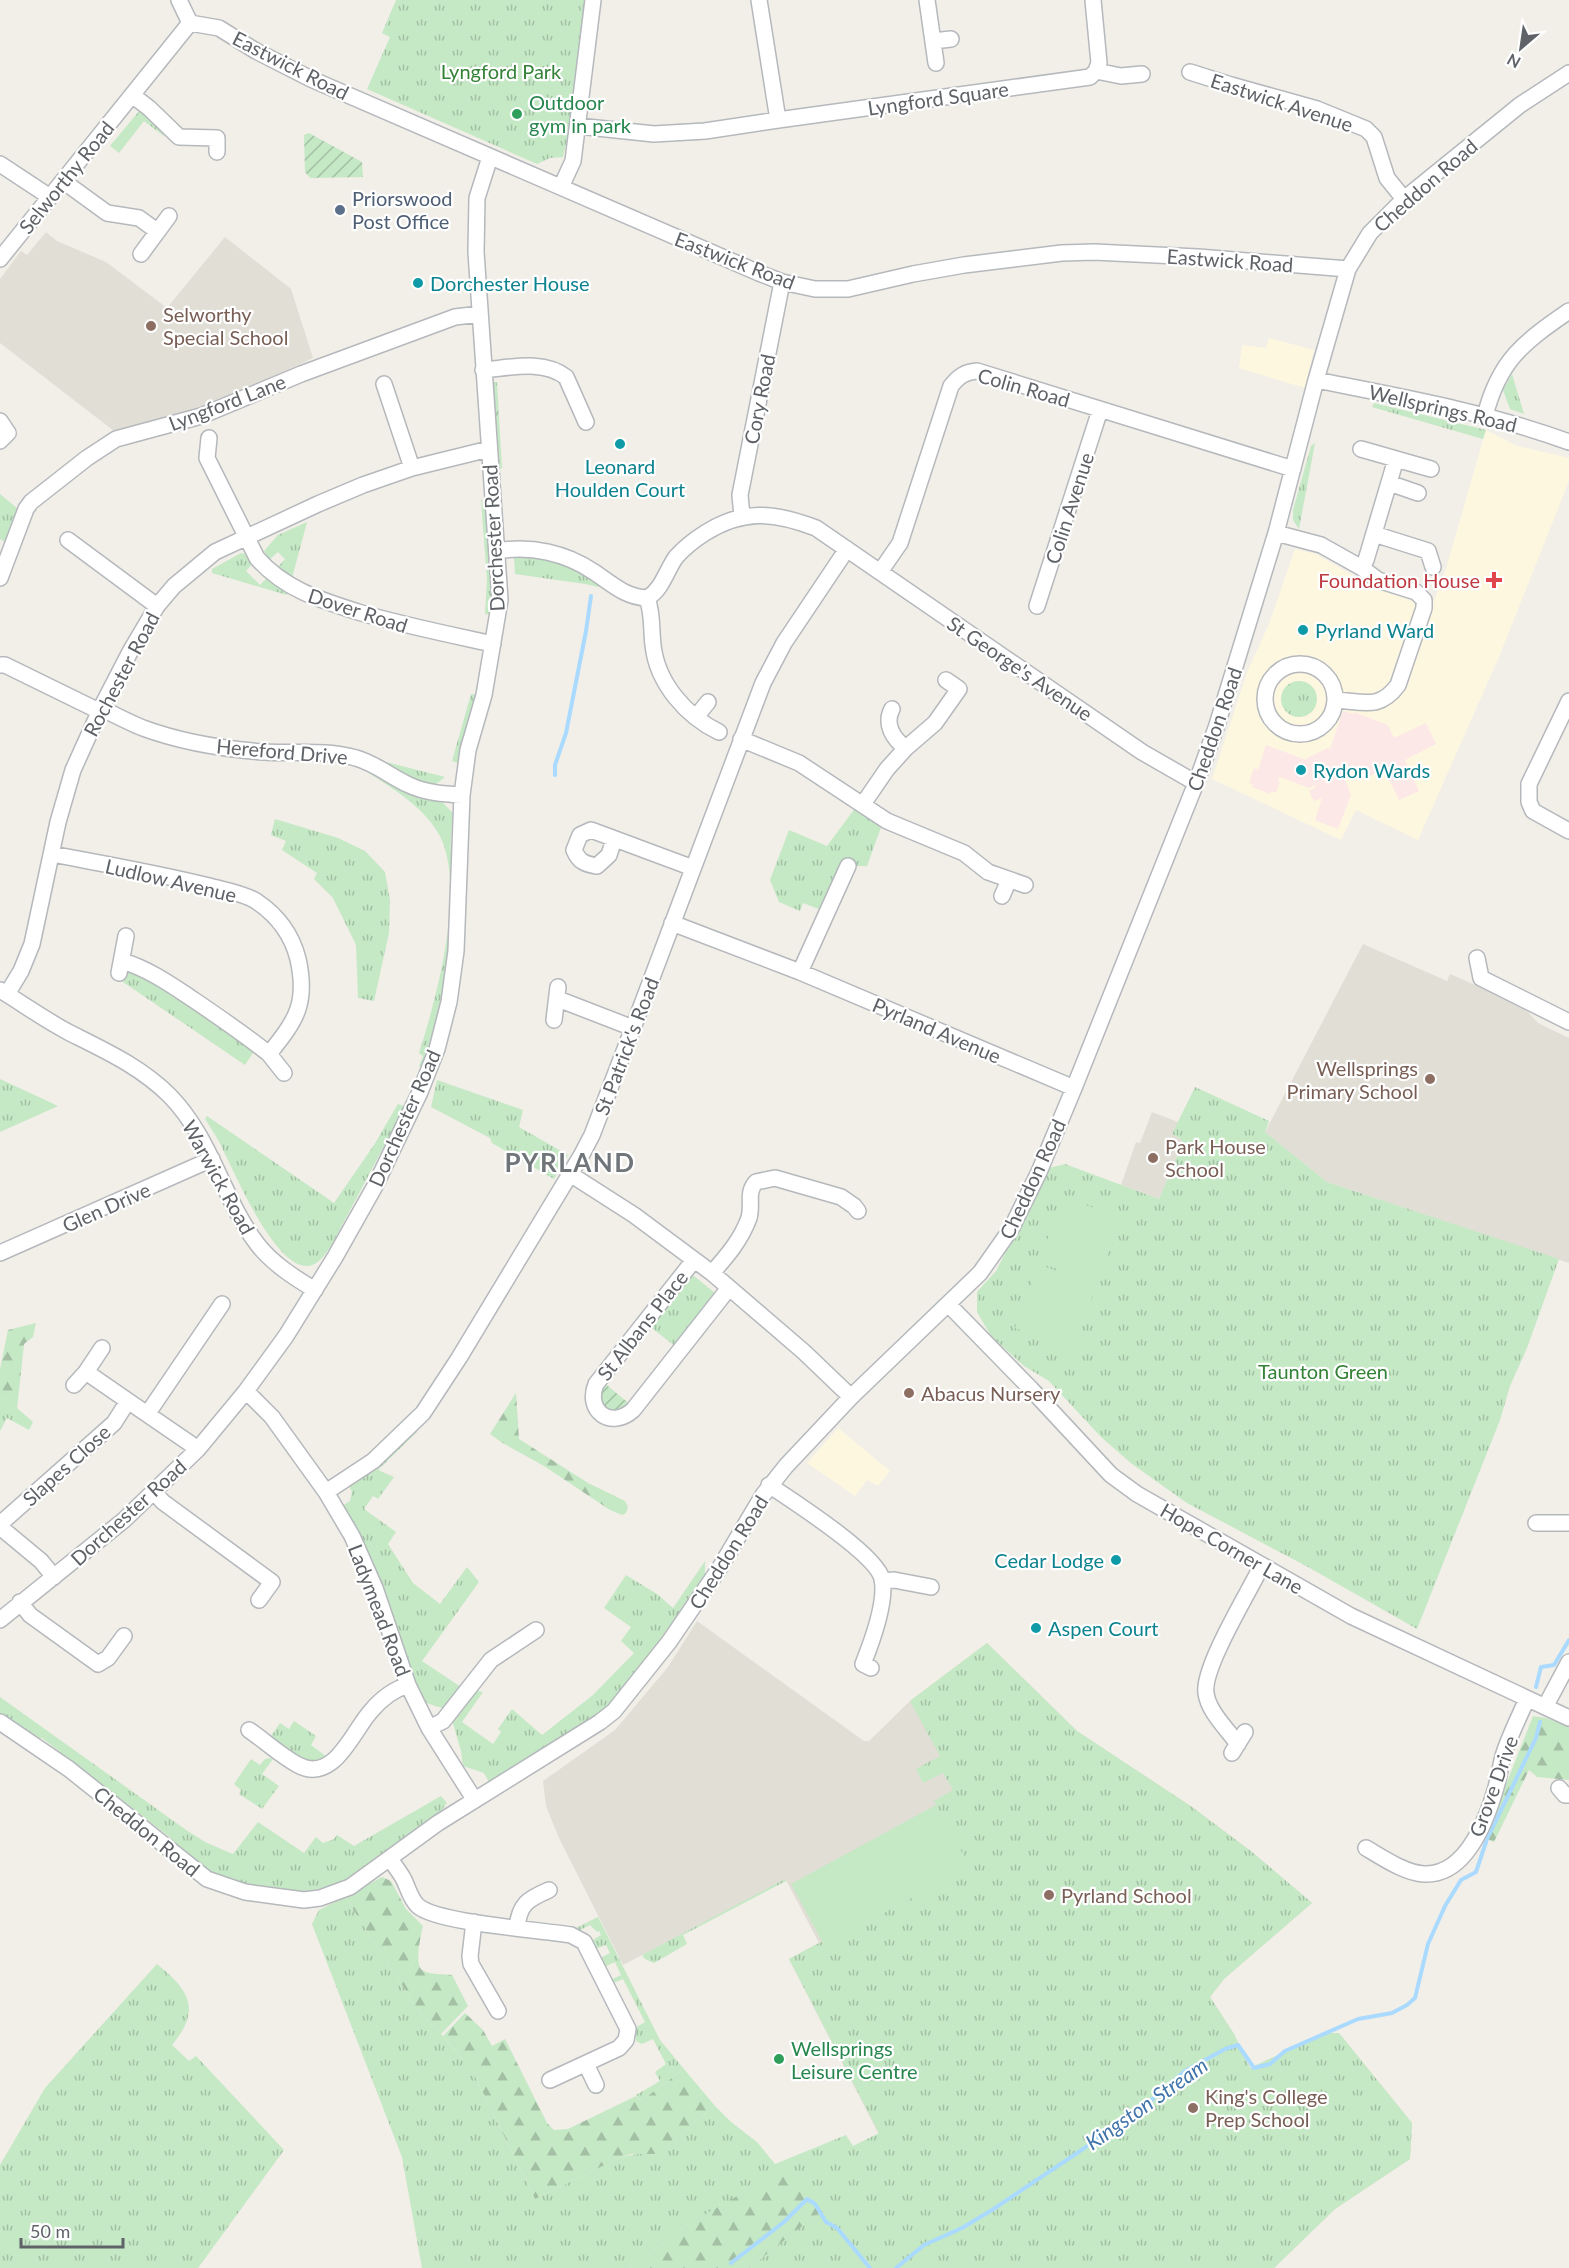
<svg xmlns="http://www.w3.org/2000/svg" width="1569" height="2268" viewBox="0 0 1569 2268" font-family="Lato,sans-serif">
	<defs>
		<pattern id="grass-tufts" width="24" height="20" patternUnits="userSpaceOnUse" patternTransform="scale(1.5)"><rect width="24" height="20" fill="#c5e8c5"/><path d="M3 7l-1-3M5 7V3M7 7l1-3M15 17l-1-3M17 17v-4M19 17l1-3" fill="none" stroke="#a3c0a4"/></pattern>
		<pattern id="forest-firs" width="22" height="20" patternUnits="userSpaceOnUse" patternTransform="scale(1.5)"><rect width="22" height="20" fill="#c5e8c5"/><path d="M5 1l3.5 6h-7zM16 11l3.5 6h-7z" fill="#a3c0a4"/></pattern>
		<pattern id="garden-furrows" width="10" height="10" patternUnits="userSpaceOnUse" patternTransform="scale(1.5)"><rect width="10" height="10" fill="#c5e8c5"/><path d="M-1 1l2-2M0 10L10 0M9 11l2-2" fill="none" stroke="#a3c0a4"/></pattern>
	</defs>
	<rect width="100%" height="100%" fill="#f1efe8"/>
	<path fill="#fef7e0" d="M1269,338l45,12 -9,38 -66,-20 3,-23 24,3z
		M1486,430l31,16 52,12v23l-70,176 -81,183 -62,-30 -15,30 -129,-61 36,-109 21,-46 26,-75 21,5 60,35 39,13 14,10 14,-33z
		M838,1428l52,43 -12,15 -11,-6 -12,16 -48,-33z"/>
	<path fill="#e1ded6" d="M46,232l11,9 49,21 61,46 58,-71 66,52 22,69 -85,39 -43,15 -71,19 -114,-88v-64l21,-28 6,4z
		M1363,944l84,37 3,-7 30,13 45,22 13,14 31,15v225l-242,-81 -62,-50z
		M1152,1112l26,10 -6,12 9,5 1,6 -23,54 -38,-14 15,-43 4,1z
		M697,1621l167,120h5l41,-40 77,-58 90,88 115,76 60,45 60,51 -88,76 -14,18 24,37 16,34 76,-35h13l73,90 -2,36 -75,50 -61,59h-644l269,-94 -110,-215 30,-16 -33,-63 -163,85 -64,-127 -13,-32 -3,-25 72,-51 53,-63z"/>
	<path fill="#fce8e6" d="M1343,711l10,3 1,-2 34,13 6,13 32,-15 10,21 -31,16 14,31 -20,9 -15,-31 -14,7 -22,-9 -6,4 9,24 -13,34 -23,-9 7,-22 -8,3 -5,-10 7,-4 -1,-2 -6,3 -29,-11 -2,4 2,1 -4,10h-5l-1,2 -18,-7 1,-3 -4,-1 5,-15 4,2 8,-25 40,15 1,-2 21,-10 2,1z"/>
	<path fill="url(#grass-tufts)" d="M396,0h189l-16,129 -6,28 -13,1 -13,6 -170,-75 23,-52 -8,-4z
		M140,110l16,13 9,14 -21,-16 -25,32 -9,-7z
		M1512,374l12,40 -14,-5 -7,-19z
		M492,382h5l5,86 -3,1z
		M1374,403l112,27 -3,9 -111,-32z
		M1315,443l-16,86 -6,-9v-10l18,-64z
		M0,494l18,15 -11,34 -7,-4z
		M481,500h5l7,92 -2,23 -6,-1 2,-34z
		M307,522l-15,56 -14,-11 7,-8 -7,-7 -9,8 -5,-9 14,-16z
		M241,553l4,1 8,9 -7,8 14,14 7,-7 21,13 -1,4 -75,-22v-4z
		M522,554l50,12 28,18 -1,3 -14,-3 -70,-10 -1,-16z
		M1281 699a18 18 0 1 1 36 0a18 18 0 1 1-36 0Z
		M471,694l6,1 -19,68 -6,-2z
		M374,759l71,18 -10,8 -22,-4z
		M365,767l76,34 12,12c-1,13 -3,28 -2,41 1,17 3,34 3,51 -3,55 -13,111 -32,163l-3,-2 4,-10 -4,-3c17,-53 50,-171 18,-222 -16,-26 -48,-45 -73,-61z
		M856,807l27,15 -16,44h-20l-23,45 -21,-8 -3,8 -21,-9 -9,-22 19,-50 38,16z
		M275,819l63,19 27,13 20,21 5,28 -1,33 -15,68 -16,-3 -2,-53 -23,-47 -19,-19 3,-6 -35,-23 4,-9 -15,-6z
		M128,968h6l121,82 -10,15 -122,-83 -2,-3z
		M0,1079l58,27 -58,26z
		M437,1080l86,30 -4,17 49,28 -14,24 -62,-36 -2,-5 -59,-31z
		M1195,1087l74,34 -4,11 62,50 232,77 -32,89 -17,38 -10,34 -83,209 -109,-62 -121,-64 -55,-39 -31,-27 -52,-56 -25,-15 -33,-30 -14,-24v-20l19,-21 53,-103 16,-4 94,35 23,-54 -1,-6 -9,-5z
		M398,1104l6,2 -6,14 -67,126c-6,8 -13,20 -24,20 -33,0 -70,-89 -83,-114 -5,-12 -12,-22 -19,-33l2,-3 127,87 40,-58z
		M694,1276l21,17 -2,6 -37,48 -28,-22 38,-47z
		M0,1398l10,4 23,20 -4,8 -22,-12 -7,13z
		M413,1429l4,3 -39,38 16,7 -16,22 -5,-3 -9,13 32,23 -8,12 25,39 27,21 27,-37 12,15 -57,79 39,26 -16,22 -22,-7 -46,-125 -35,-71 8,-5 2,-9 -4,-8z
		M705,1561v15l-5,8 -80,111c-39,34 -83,59 -127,86l-4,1 -5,-9 -21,-7 -2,-15 -9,-31 25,-29 6,1 -21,30 31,22 8,-12 -3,-3 14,-20 30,26 51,-40 41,-42 -13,-12 10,-14 -27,-19 22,-33 31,19 16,14z
		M987,1643l90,88 115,76 60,45 60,51 -88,76 -14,18 24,37 16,34 76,-35h13l73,90 -2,36 -75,50 -61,59h-525l71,-56 -132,12 -58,44h-208l-20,-111 -90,-233 7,-14 26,-13 78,120 18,17 31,36 63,129 86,-42 44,-8 13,-14 37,-29 16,16 26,20 18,22 71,-29 7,11 26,-13 -90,-174 30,-16 3,-1 2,3 145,-78 -35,-66 19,-11 -10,-17 -20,10 -7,-14 24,-13 -30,-55z
		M0,1697l189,135 18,11 26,11 25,-32 46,31 12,-16 7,6 11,-4 3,-4 17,11 87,-50 6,7 -10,13c-27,20 -54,42 -82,60 -38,24 -109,18 -146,-5 -14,-7 -25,-18 -38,-27v-6l-129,-100 -6,1 -36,-22z
		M294,1721l22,15 -5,9 16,12c-22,12 -39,-8 -56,-21l9,-13 9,6z
		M270,1758l3,1 -11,15 17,12 -17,23 -23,-15 2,-4 -7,-6 17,-25 9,6 5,-6z
		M785,1879l1,2 -103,54 4,9 -33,19 -9,-4 -3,-4z
		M598,1917l62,123 24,29 -43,32 -5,-6 24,-14 -5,-9 11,-8 -13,-25 -11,5 -6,-3 -1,-13 10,-6 -22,-43 -10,4 -2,-3 10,-5 -6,-13 -11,5 -4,-9 10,-5 -4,-8 -11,4 -4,-8 10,-6 -2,-4 -2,1 -7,-7 -12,6 -4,-2z
		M157,1964c32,26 45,45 15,81l17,16 7,-5 88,94 -86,118h-198v-103l45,-77z"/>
	<path fill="url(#forest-firs)" d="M36,1323l-3,14 -9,7 -7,65 -7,-7 -10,-4v-29l8,-39z
		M516,1393l3,46 69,44 37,18 3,6 -2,6 -4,2 -12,-5 -66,-44 -43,-24 -11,-8z
		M1533,1716l13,2 23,9v53l-32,-3 -8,-7 -35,72 -9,-4z
		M382,1877l9,4 15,28 17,17c-2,9 -9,38 -1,44 7,5 22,4 30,5l16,31 -27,28 -18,-17 -78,-120z
		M465,2013l18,17 9,16 13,-7 42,84 7,7 14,-1 68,-33 5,5 43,-32 31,37 -37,29 -13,14 -7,5h-27l-10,3 -86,42 -63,-129 -29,-34z
		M781,2171l39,41 -71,56h-119l58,-44z"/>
	<path fill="url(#garden-furrows)" d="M309,133l53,29 1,15 -53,1 -5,-6 -1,-37z
		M603,1382l28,23 -10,8 -15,-3 -9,-17z"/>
	<path fill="#c5e8c5" d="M1063,1197l59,21 -25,66 -58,-22z
		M1038,1264l58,22 -22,64 -59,-22z
		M936,1805l34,62 -146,78 -33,-61z"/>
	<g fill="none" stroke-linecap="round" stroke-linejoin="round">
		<path stroke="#aadaff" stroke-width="4" d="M555,775v-10l11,-32 20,-102 5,-35
			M1536,1687l5,-20 13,-2 15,-25
			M731,2263l53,-41 23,-23 8,5 11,18 11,6 33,40
			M896,2268l28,-23 38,-17 30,-18 91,-61 43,-32 16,-9 43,-37 40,-22 13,-4 16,23 16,-4 15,-13 73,-32 34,-6 15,-8 8,-7 13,-54 17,-38 16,-26 15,-8 11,-33 49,-101 4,-16"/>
		<g stroke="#b5b8bc" stroke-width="18">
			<path id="minor" d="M179,0l11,23
				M927,0l9,63
				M190,23l29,5 37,23 55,28 448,194 23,9 33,7h33l65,-15 51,-9 98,-12 32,-1 104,5 150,12
				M933,41l18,-2
				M1096,71l25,5 21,-2
				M1190,72l41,13 86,24 49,20 8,8 13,41 17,21
				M132,95l17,13 30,29 38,1v14
				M778,120l312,-43 6,-6 3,-8 -6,-63
				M578,126l76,8 51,-3 73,-11 -19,-120
				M0,164l50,33
				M63,181l44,32 32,5 18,13
				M561,187l12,-26 20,-161
				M141,254l28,-38
				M0,259l190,-236
				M483,370c26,-2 60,-11 83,7l20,45
				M1316,380c85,17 171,32 253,62
				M384,384l28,84
				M1485,416c14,-56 39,-74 84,-105
				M0,421l8,12 -8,8
				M209,438l-2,20 50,100c27,31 63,42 101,54 44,13 89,22 135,32
				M1361,449l70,20
				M1389,483l29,10
				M742,516l-2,-21 42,-213
				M1276,533l45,12 41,23 16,12 38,12 8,8v8l-26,77c-19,26 -36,16 -63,15
				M1374,534l54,17 5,16
				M68,540l89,66
				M497,551c34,-6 69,2 97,21 18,12 31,25 53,26
				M1362,568l4,-8 30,-101
				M880,572l20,-29 51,-157c8,-10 14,-14 26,-15l316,98
				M0,578l26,-69 5,-7 56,-44 29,-19 85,-23 100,-42 154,-57 25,-3
				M647,598c15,-8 19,-27 29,-41 8,-9 18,-17 29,-24 38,-24 69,-21 111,-5l326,224 54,31
				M647,598c6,16 4,31 6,47 4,38 33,71 66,87
				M1037,606l63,-196
				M1265 699a35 35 0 1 1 70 0a35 35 0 1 1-70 0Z
				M0,665h5l94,46
				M1569,701l-40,83v18l4,9 36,20
				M101,708c14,7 27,14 42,20 38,14 80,21 121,24 31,2 62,-3 92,6 19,5 35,19 53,27 17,8 35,9 53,10
				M892,709c-8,15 1,30 14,39
				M696,717l12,-15
				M741,739l58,24 88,58 77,32 24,19 37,13
				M863,804l24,-35 19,-21 29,-25 24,-34 -13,-9
				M614,839l-5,16 -12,11c-12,-2 -18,-4 -23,-16l6,-15 11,-5 102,38
				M52,854c52,10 105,19 157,32 15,4 34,7 47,15 21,14 36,34 42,58 10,45 -2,61 -29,95 -26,-21 -53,-39 -81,-58 -21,-14 -42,-28 -66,-35
				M1002,896l7,-16
				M672,923l128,49 274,116
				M1477,958l4,20 88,44
				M800,972l48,-106
				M119,973l7,-37
				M0,990c23,14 45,30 70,43 36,18 71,34 100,63 42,43 53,104 88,149 15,19 37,33 57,45
				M7,994l14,-23 11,-27 26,-122 15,-52 28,-62 30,-58 26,-44 17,-20 41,-34 103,-48 45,-19 49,-17 77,-19
				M558,999l75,29
				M554,1020l4,-33
				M269,1054l15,19
				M570,1174l64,41 78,58 92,79 47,45
				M0,1253l212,-94
				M694,1260l-98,124c-11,27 15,46 37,26l96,-122
				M712,1273c15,-17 29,-33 37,-55 4,-14 -3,-25 7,-36l19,-4 66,19 13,9 4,5
				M948,1304l83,85 80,86 26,19 214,122 218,102
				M86,1372l42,29
				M74,1385l12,-13 16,-24
				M246,1391l26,26 54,75 26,44 23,52 33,97 21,43 45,71
				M148,1413l74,-109
				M769,1485c24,16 108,70 113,94 5,23 -11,65 -19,85l8,4
				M154,1492l9,10 109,80 -13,18
				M326,1492l47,-31 50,-48 36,-55 122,-202 11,-21 41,-107 130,-345 21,-40 63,-94
				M1536,1523h33
				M0,1524l114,-101 14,-22 70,48
				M0,1527l41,34 13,16
				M883,1581l11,-1 37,7
				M20,1602l10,13 68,49 10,-6 16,-22
				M0,1620l124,-100 74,-71 48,-58 40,-55 49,-79 40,-71 45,-94 17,-43 12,-47 7,-51 6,-156 6,-45 16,-55 16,-95 -24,-348 1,-54 13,-41
				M1545,1707l24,-45
				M0,1722l69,47 138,110 38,13 59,8 16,-2 30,-11 88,-64 162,-101 14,-11 55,-69 50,-73 44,-74 23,-29 65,-69 129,-124 31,-44 28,-57 35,-84 124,-310 19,-53 59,-192 40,-153 32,-111 22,-36 34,-34 116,-94 49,-32
				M429,1728l14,-7 48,-61 45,-30
				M249,1730c16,11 32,26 49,35 36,19 54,-33 73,-54 10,-12 21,-21 37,-26
				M1238,1744c-11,-15 -30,-33 -32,-51 -4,-25 43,-101 56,-128
				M1232,1753l13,-21
				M1559,1788l6,7h4
				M1366,1848c17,10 39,25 58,26 44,2 65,-60 74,-94 2,-9 3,-18 6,-27 6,-18 15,-36 23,-54
				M390,1859c4,6 9,12 13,19 5,9 7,21 15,28 19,17 123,24 153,29l13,7 44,87 -2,11 -7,8 -69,32
				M474,1922l-4,34 1,8 27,47
				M517,1928c2,-24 11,-29 32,-38
				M586,2064l10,21"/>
		</g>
		<use href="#minor" stroke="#fff" stroke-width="15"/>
	</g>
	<g fill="#2e9e5b" stroke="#fff" stroke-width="2">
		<circle cx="517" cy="114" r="6"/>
		<circle cx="779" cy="2059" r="6"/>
	</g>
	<circle fill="#5c6f8a" stroke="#fff" stroke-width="2" cx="340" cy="210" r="6"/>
	<g fill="#0f9aa8" stroke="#fff" stroke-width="2">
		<circle cx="418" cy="283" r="6"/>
		<circle cx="620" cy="444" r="6"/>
		<circle cx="1303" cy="630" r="6"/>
		<circle cx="1301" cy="770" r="6"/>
		<circle cx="1116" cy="1560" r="6"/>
		<circle cx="1036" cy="1628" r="6"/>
	</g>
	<g fill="#8d6e63" stroke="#fff" stroke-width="2">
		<circle cx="151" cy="326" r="6"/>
		<circle cx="1430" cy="1079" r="6"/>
		<circle cx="1153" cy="1158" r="6"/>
		<circle cx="909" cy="1393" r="6"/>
		<circle cx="1049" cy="1895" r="6"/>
		<circle cx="1193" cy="2108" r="6"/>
	</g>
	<path fill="#e0444e" stroke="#fff" stroke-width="2" d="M1491 571h6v6h6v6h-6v6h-6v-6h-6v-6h6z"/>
	<g text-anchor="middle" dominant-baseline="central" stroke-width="4.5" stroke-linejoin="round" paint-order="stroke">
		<g font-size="20" fill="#5f6368" stroke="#fff">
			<text transform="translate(291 65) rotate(27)">Eastwick Road</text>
			<text transform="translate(938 98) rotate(-8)">Lyngford Square</text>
			<text transform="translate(1282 102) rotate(18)">Eastwick Avenue</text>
			<text transform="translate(66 177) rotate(-51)">Selworthy Road</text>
			<text transform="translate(1425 185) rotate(-41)">Cheddon Road</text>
			<text transform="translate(735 260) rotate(21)">Eastwick Road</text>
			<text transform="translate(1230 260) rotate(4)">Eastwick Road</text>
			<text transform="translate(1024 387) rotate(16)">Colin Road</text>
			<text transform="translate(759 399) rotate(-79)">Cory Road</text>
			<text transform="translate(227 402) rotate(-21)">Lyngford Lane</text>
			<text transform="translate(1443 408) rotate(13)">Wellsprings Road</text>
			<text transform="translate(1069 508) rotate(-72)">Colin Avenue</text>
			<text transform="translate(493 538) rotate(-93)">Dorchester Road</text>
			<text transform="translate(358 610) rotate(18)">Dover Road</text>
			<text transform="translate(1020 668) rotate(34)">St George's Avenue</text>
			<text transform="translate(121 674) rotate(-62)">Rochester Road</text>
			<text transform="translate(1214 729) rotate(-71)">Cheddon Road</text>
			<text transform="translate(282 751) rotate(5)">Hereford Drive</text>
			<text transform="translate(171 880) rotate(13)">Ludlow Avenue</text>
			<text transform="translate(937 1030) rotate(23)">Pyrland Avenue</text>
			<text transform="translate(626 1046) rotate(-69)">St Patrick's Road</text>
			<text transform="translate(404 1118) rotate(-66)">Dorchester Road</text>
			<text transform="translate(219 1177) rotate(61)">Warwick Road</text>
			<text transform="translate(1032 1179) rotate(-65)">Cheddon Road</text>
			<text transform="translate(106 1207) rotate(-24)">Glen Drive</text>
			<text transform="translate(642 1325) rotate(-52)">St Albans Place</text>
			<text transform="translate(66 1465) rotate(-42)">Slapes Close</text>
			<text transform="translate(128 1512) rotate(-42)">Dorchester Road</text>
			<text transform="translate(1232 1548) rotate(30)">Hope Corner Lane</text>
			<text transform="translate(728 1552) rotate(-58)">Cheddon Road</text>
			<text transform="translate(380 1610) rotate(69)">Ladymead Road</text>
			<text transform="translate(1493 1786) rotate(-70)">Grove Drive</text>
			<text transform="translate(147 1831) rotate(39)">Cheddon Road</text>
		</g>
		<g font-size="20" fill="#348238" stroke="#fff">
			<text x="501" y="71">Lyngford Park</text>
			<text x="1323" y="1371">Taunton Green</text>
		</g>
		<g font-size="20" fill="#27864d" stroke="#fff" text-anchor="start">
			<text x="529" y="102">Outdoor<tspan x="529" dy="23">gym in park</tspan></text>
			<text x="791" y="2048">Wellsprings<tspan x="791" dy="23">Leisure Centre</tspan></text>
		</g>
		<g font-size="20" fill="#4e5e75" stroke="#fff" text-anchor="start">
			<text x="352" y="198">Priorswood<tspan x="352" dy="23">Post Office</tspan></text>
		</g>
		<g font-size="20" fill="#0d838f" stroke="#fff" text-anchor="start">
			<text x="430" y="283">Dorchester House</text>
			<text x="620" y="466" text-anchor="middle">Leonard<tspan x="620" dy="23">Houlden Court</tspan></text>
			<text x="1315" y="630">Pyrland Ward</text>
			<text x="1313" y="770">Rydon Wards</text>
			<text x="1104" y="1560" text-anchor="end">Cedar Lodge</text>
			<text x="1048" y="1628">Aspen Court</text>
		</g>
		<g font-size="20" fill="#785e54" stroke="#fff" text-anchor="start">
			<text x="163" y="314">Selworthy<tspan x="163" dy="23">Special School</tspan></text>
			<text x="1418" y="1068" text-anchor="end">Wellsprings<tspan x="1418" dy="23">Primary School</tspan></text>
			<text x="1165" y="1146">Park House<tspan x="1165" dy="23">School</tspan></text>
			<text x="921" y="1393">Abacus Nursery</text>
			<text x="1061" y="1895">Pyrland School</text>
			<text x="1205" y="2096">King's College<tspan x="1205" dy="23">Prep School</tspan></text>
		</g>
		<g font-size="20" fill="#be3a42" stroke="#fff" text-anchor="end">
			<text x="1480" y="580">Foundation House</text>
		</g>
		<g font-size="21" font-style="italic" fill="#4174aa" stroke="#fff">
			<text transform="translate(1146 2103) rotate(-35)">Kingston Stream</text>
		</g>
		<g font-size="26" font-weight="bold" letter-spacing="1.5" fill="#70757a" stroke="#fff">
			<text x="570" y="1162">PYRLAND</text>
		</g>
	</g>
	<g transform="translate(1521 48) rotate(209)" stroke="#ffffff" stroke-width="4.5" paint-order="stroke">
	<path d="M0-4.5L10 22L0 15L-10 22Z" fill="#5f6368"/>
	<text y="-9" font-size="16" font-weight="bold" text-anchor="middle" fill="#5f6368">N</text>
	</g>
	<path d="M21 2238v9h102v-9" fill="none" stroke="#5f6368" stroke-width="3"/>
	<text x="30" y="2238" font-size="18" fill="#5f6368" stroke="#ffffff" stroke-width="4.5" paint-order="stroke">50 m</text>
</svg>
